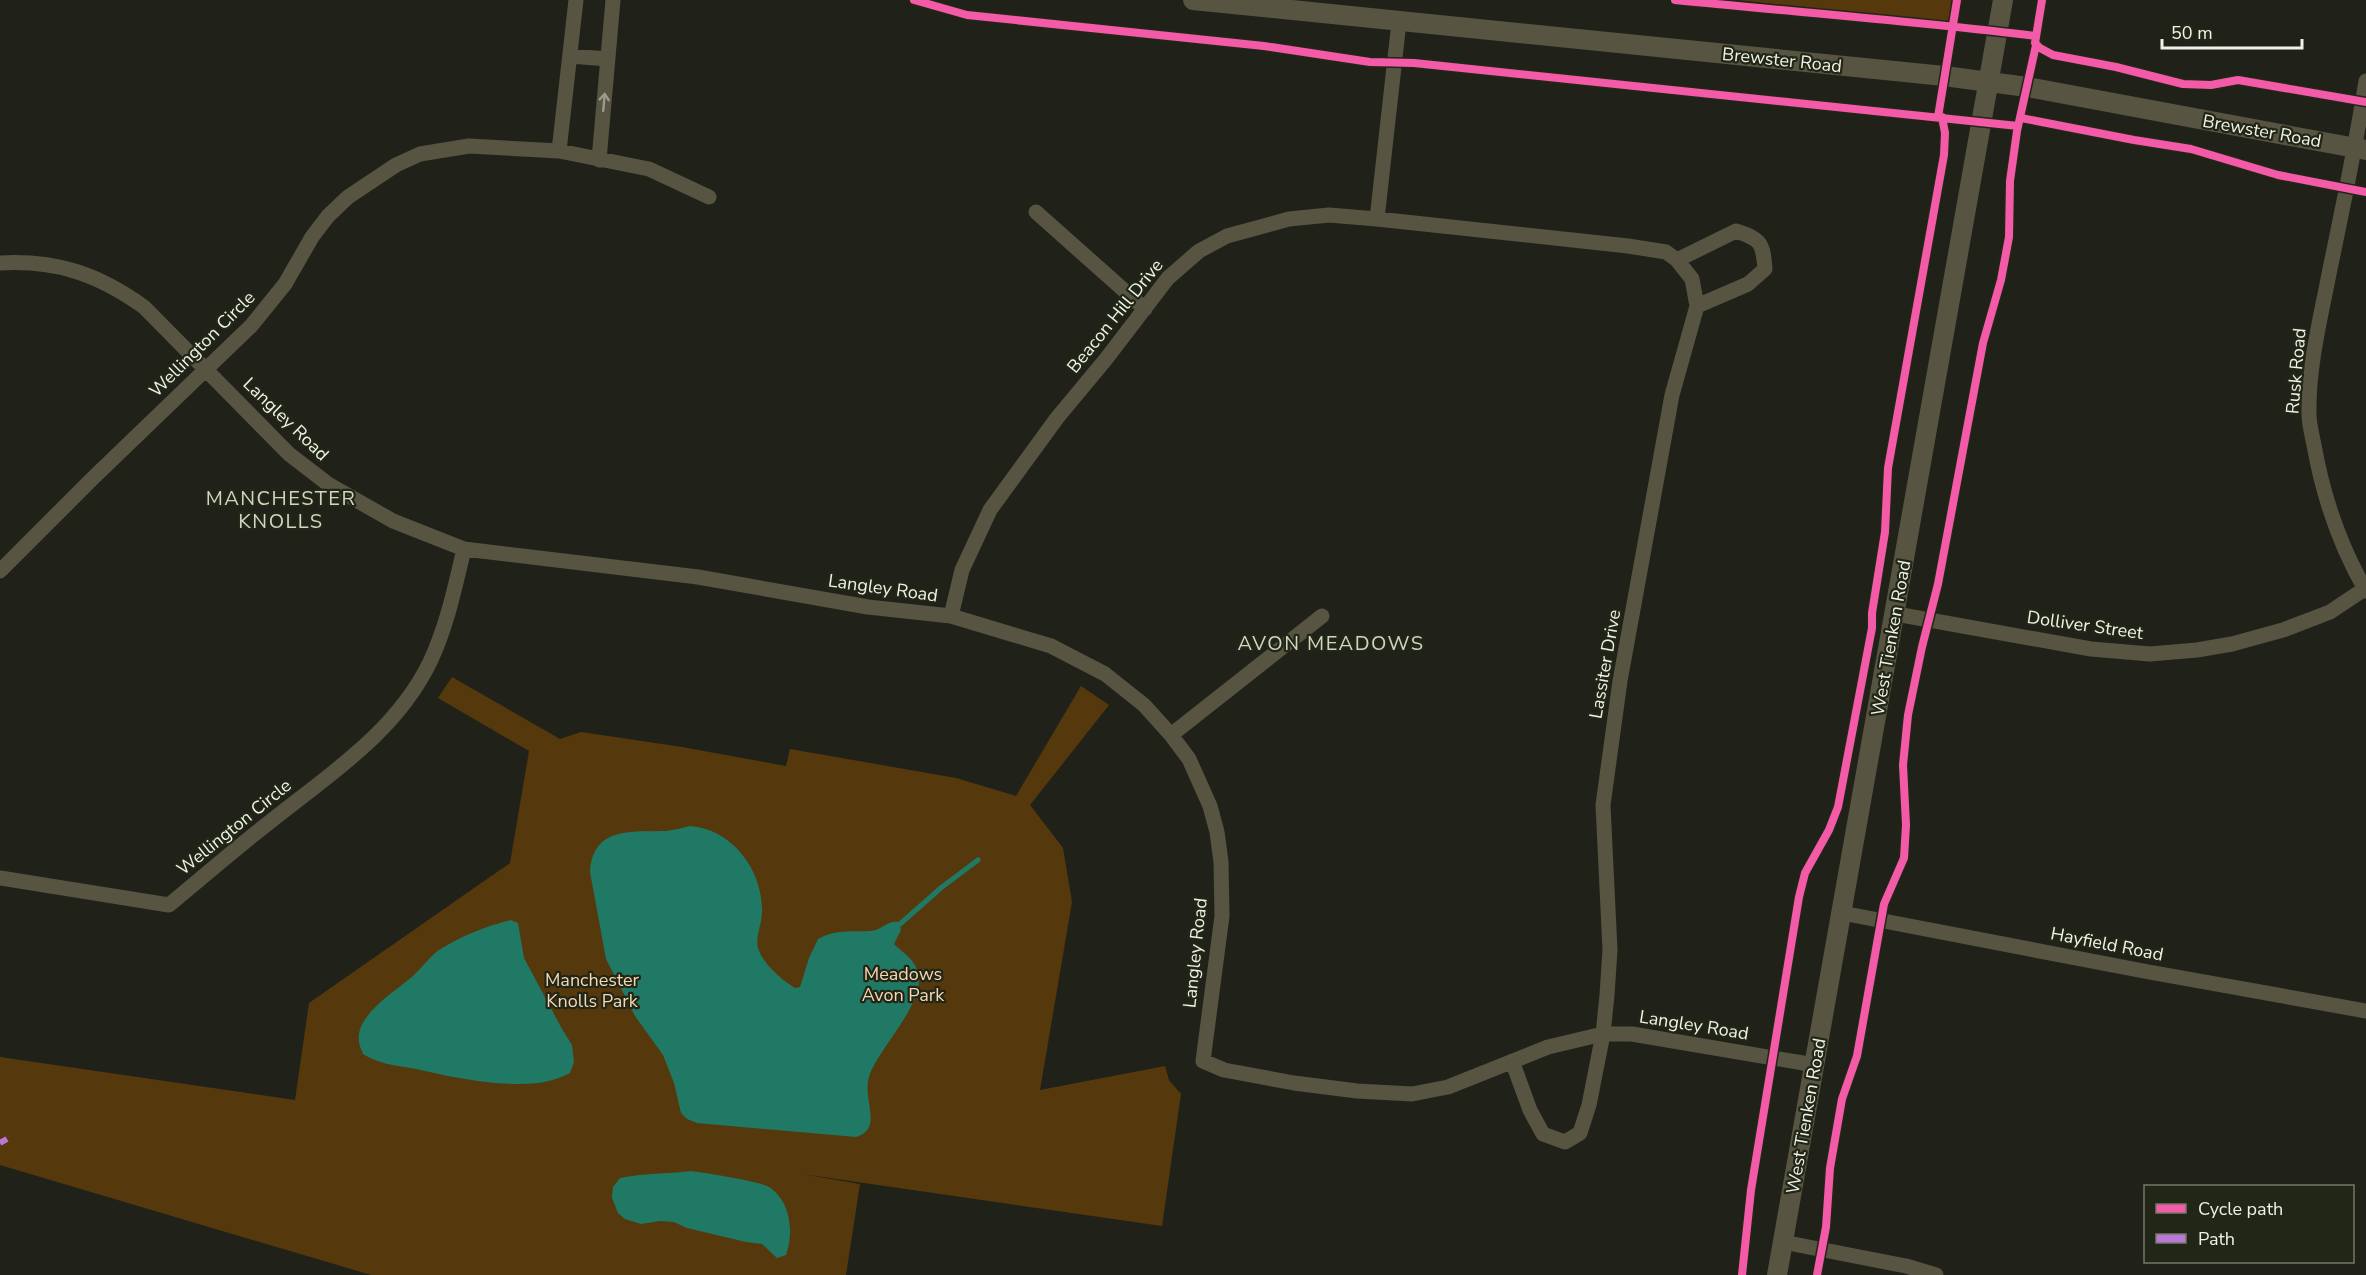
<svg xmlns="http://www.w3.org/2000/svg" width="2366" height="1275" viewBox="0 0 2366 1275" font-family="'Nunito Sans',sans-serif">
	<rect width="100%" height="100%" fill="#20221a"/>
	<path fill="#56380d" d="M1736,0h218l-4,23z
		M452,677l108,62 21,-7 101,15 104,19 4,-17 166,29 60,18 65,-110 28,19 -79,100 33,43 9,54 -32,188 125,-24 4,14 12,14 -19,132 -360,-52 58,10 -14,91h-475l-371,-110v-108l295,43 14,-97 201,-140 19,-112 -91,-53z"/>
	<path fill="#1f7965" d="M690,826c42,3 73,44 72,86 0,12 -7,25 -4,36 5,16 24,32 37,40l5,-1 9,-29 9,-19c17,-10 35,-7 53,-8 11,-1 16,-11 28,-9l2,8 -7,14c7,7 18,14 22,23 16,31 -38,80 -47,110 -7,22 15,52 -13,60l-159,-14 -10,-4 -6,-6 -7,-30 -11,-28 -28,-39 -29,-57 -16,-87c3,-46 42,-40 76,-41 8,-1 16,-3 24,-5z
		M511,920l7,3 6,35 38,71 10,16 2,17 -4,11c-10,5 -19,8 -31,10 -40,4 -84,-5 -123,-14 -21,-4 -34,-4 -53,-15 -1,-4 -4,-8 -4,-13 -4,-26 37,-50 54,-65 9,-8 16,-19 26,-26 22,-14 47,-24 72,-30z
		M691,1171c14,2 68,10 78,16 22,14 25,46 17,68l-9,3 -15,-14 -16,-2 -59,-14 -13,-6 -14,-1 -19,3 -16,-5 -7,-6 -6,-15 1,-11 7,-9c23,-5 47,-4 71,-7z"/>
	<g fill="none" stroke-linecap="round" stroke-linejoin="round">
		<path stroke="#1f7965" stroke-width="5" d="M900,924l42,-37 36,-27"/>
		<path stroke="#575442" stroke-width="15" d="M570,56l38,3
			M2366,81c-10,63 -23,126 -36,188 -9,47 -22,97 -21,145 0,10 3,21 5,31 9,51 26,101 52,146
			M559,151l17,-151
			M599,160l14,-160
			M1036,212l109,97
			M1377,219l251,27 38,6 11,8 15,19 5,27 -25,89 -52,286 -17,124 7,145 -3,45 -4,39 -14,71 -9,28 -15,9 -22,-8 -13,-24 -18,-49
			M1677,260l59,-29c25,8 27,12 29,38l-17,15 -51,22
			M0,263c57,-3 98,11 144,44l145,147 39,30 65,37 71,28 234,28 170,30 83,9 100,30 54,28 39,31 27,30 18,24 21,47 7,26 4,30 1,54 -19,145 21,9 70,13 63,8 55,3 36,-7 100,-40 55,-13h29l183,31
			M0,571l93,-93 158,-152 34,-42 27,-47 16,-21 20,-19 48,-32 24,-11 49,-8 90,5 90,18 60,28
			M1896,614l195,35 59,5 47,-4 35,-6 51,-14 47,-18 36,-24
			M951,616l11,-46 28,-60 67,-92 49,-59 62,-81 31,-27 28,-15 62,-17 40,-4 48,4 22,-197
			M1171,735l151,-119
			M0,878l169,27c34,-28 67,-57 102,-84 59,-47 125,-89 159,-159 17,-36 25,-75 34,-113
			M1842,913l307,59 217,39
			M1783,1242l123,24 30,9"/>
		<path stroke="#575442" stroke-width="20" d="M1193,0l751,76 83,11 339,63
			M1777,1275l226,-1275"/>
		<path stroke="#ba77d6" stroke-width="6" stroke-dasharray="12 6" stroke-linecap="butt" d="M0,1143l7,-4"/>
		<g stroke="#222616" stroke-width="11">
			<path id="cycleway" d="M914,0l53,15 297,31 106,16 44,1 604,63
				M1675,0c120,12 241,21 361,36
				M2042,0l-7,43 5,5 13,7 63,12 67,17 28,1 27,-5 128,22
				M1938,117l19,-117
				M2021,118l113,22 57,9 87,26 88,17
				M1742,1275l9,-85 48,-293 6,-24 24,-43 9,-23 34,-179v-15l13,-81 3,-64 56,-313 1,-22 -3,-16
				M1817,1275l9,-48 4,-59 12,-69 15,-43 27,-152 20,-46 2,-33 -3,-60 5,-50 14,-68 16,-63 45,-241 18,-63 8,-43 1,-56 7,-50 19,-86"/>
		</g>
		<use href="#cycleway" stroke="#f35aa7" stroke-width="8"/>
	</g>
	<defs><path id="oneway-shaft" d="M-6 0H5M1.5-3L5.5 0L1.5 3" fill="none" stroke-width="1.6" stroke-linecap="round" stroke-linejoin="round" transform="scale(1.5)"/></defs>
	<use stroke="#9b9b8c" href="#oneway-shaft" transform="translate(604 102) rotate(-85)"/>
	<g text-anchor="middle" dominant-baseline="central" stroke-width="4.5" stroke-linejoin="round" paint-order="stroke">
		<g font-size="18" fill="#eef2e7" stroke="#222616">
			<text transform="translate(1782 60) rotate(6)">Brewster Road</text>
			<text transform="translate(2262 131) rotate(10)">Brewster Road</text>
			<text transform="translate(1115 316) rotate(-51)">Beacon Hill Drive</text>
			<text transform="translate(202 344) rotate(-45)">Wellington Circle</text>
			<text transform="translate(2296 371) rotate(-85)">Rusk Road</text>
			<text transform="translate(286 419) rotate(44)">Langley Road</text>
			<text transform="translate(883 588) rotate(8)">Langley Road</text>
			<text transform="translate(2085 625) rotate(8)">Dolliver Street</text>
			<text transform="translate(1891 638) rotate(-80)">West Tienken Road</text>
			<text transform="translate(1605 664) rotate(-80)">Lassiter Drive</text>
			<text transform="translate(234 827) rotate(-39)">Wellington Circle</text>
			<text transform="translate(2107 944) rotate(11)">Hayfield Road</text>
			<text transform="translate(1195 953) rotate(-84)">Langley Road</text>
			<text transform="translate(1694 1025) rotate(9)">Langley Road</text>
			<text transform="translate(1806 1116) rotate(-80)">West Tienken Road</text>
		</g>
		<g font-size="18" fill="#f7d7b3" stroke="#222616">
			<text x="903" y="974">Meadows<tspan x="903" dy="21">Avon Park</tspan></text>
			<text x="592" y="980">Manchester<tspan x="592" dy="21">Knolls Park</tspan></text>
		</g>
		<g font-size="20" letter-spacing="1.5" fill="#cfd6c1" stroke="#222616">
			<text x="281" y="498">MANCHESTER<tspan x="281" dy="23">KNOLLS</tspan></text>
			<text x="1331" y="643">AVON MEADOWS</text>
		</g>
	</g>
	<rect x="2144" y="1185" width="210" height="78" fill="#222616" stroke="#74786a" stroke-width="1.5"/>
	<rect x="2156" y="1204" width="30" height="9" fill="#f35aa7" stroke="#74786a" stroke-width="1.5"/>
	<text x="2198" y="1215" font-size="18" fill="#eef2e7">Cycle path</text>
	<rect x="2156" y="1234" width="30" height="9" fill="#ba77d6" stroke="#74786a" stroke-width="1.5"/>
	<text x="2198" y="1245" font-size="18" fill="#eef2e7">Path</text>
	<path d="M2162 39v9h140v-9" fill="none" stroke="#eef2e7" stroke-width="3"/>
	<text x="2171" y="39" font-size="18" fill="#eef2e7" stroke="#222616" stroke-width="4.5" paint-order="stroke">50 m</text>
</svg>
